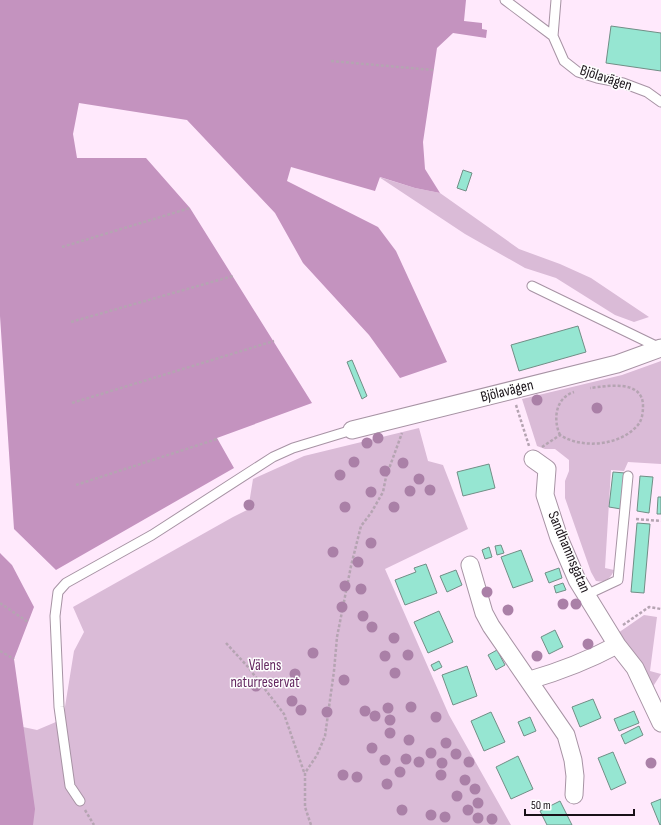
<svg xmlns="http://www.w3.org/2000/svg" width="661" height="825" viewBox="0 0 661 825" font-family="'Sofia Sans Condensed',sans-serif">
	<rect width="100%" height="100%" fill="#ffe9fc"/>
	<path fill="#dabbd7" d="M379,177l36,11 25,5 79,56 41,15 31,14 58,39 -15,5 -19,-7 -59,-37 -31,-10 -60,-34z
		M661,361v103l-33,-2 -4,9 -13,-1 -6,98 9,2c-3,8 -8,13 -18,11l-5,-9 -26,-74v-17l4,-10v-11l-14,-11h-10l-8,-3 -15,-47 100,-24z
		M419,428l9,33 15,4 25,64 -83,40 64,146 62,110h-511v-103l37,8 26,-11 11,-68 10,-19 -11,-25 160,-90 22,-11 -6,-2 4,-25 51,-23z
		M644,615l13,2 -7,54 11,3 -9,14 -34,-55z"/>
	<path fill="#c493bf" d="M0,0h466l-2,21 18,2v6l5,1 -1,8 -33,-5 -16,15 -14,94 2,27 15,24 -25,-5 -35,-11 -5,14 -84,-24 -4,14 91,46 18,24 51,111 -47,16 -31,-43 -66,-72 -28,-50 -88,-93 -108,-17 -6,31 4,24h69l44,50 122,195 -95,35 17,30 -178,102 -42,-41 -14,-213z
		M0,553l12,12 22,42 -20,52 21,150 -2,16h-33z"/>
	<path fill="#96e6d2" stroke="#718e86" d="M611,26l50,7v38l-55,-8z
		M463,170l9,3 -6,18 -9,-3z
		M578,326l8,26 -67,19 -8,-26z
		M352,360l15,36 -5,3 -15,-37z
		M489,464l6,24 -32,8 -6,-24z
		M613,472l12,1 -4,36 -12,-2z
		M640,476l13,1 -4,36 -12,-2z
		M658,497h3v17h-4z
		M637,523l13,1 -6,69 -13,-1z
		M501,545l3,8 -7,2 -2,-9z
		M489,547l3,10 -7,2 -3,-9z
		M521,550l12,31 -20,7 -12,-31z
		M426,564l11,29 -32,12 -10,-25 21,-8 -2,-4z
		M559,568l3,10 -13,5 -4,-10z
		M456,570l6,15 -15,7 -7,-16z
		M563,583l3,7 -10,3 -2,-7z
		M439,611l14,31 -25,11 -14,-31z
		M555,630l8,17 -14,7 -8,-17z
		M497,650l8,15 -9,5 -8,-15z
		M439,661l3,6 -8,4 -3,-6z
		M467,666l10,30 -24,9 -11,-30z
		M593,699l8,19 -21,9 -8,-20z
		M634,711l5,12 -20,8 -5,-12z
		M491,712l14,30 -21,9 -13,-30z
		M530,717l6,14 -12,5 -6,-14z
		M639,726l4,9 -18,9 -4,-9z
		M613,752l13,31 -15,7 -13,-32z
		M518,756l15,33 -22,10 -15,-32z
		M661,799v26h-1l-9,-22z
		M560,801l12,24h-25l-7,-14z"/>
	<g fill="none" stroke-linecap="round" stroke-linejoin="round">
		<g stroke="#a793a4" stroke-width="11">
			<path id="lane" d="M505,0l48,36
				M556,0l-3,36 11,25 14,11 19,6 26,5 24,9 14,10
				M532,286l128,62
				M586,595l32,-15 10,-104
				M80,801l-10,-15 -11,-79 -4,-91 3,-24 8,-9 86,-48 121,-78 20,-9 59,-18"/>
		</g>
		<g stroke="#a793a4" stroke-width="19">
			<path id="street" d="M352,430l265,-66 44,-16
				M533,459l14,10 -2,26 14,43 18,42 40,65 18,23 26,55
				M470,565l14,48 7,13 75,109 7,25 2,16 -1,19
				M530,680c31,-9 59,-20 87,-35"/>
		</g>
		<path stroke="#b5a4b2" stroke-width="2.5" stroke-dasharray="3 2" stroke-linecap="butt" d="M331,61l102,9
			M62,247l128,-39
			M71,322l162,-46
			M72,403l202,-62
			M516,405l13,41
			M560,435c-7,-15 -5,-37 14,-43
			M542,447l18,-12c22,14 59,11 77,-9 5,-5 6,-13 6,-20 0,-27 -36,-20 -53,-18
			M76,485l141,-46
			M636,519l25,2
			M0,603l28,19
			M623,625l26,-18 12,2
			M226,643l22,24 36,47 20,58
			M0,651l14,8
			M85,810l9,15
			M311,825l-6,-18v-34l12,-18 8,-19 9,-65 3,-34 14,-71 10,-40 10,-13 12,-21 3,-15 16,-44"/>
		<use href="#lane" stroke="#fff" stroke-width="9"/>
		<use href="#street" stroke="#fff" stroke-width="17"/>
	</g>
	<g fill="#aa80a7">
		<circle cx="537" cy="400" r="5.5"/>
		<circle cx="597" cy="408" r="5.5"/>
		<circle cx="378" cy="438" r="5.5"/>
		<circle cx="367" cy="443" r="5.5"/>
		<circle cx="354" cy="462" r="5.5"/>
		<circle cx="403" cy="463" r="5.5"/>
		<circle cx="385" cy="471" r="5.5"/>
		<circle cx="340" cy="475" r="5.5"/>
		<circle cx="419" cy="479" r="5.5"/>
		<circle cx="430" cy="490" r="5.5"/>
		<circle cx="410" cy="491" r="5.5"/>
		<circle cx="371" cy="492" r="5.5"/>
		<circle cx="249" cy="505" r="5.5"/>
		<circle cx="345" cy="507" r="5.5"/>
		<circle cx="394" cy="507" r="5.5"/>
		<circle cx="371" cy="543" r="5.5"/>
		<circle cx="333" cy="552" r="5.5"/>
		<circle cx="358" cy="562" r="5.5"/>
		<circle cx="345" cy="586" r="5.5"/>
		<circle cx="361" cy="589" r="5.5"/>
		<circle cx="487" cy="592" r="5.5"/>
		<circle cx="563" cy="604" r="5.5"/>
		<circle cx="576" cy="604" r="5.5"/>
		<circle cx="342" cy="607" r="5.5"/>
		<circle cx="508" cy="610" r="5.5"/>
		<circle cx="363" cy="616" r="5.5"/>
		<circle cx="372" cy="627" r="5.5"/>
		<circle cx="394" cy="638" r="5.5"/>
		<circle cx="588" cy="644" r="5.5"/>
		<circle cx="313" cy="653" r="5.5"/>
		<circle cx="408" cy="655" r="5.5"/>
		<circle cx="385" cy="656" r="5.5"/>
		<circle cx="537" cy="656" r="5.5"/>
		<circle cx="395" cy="673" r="5.5"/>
		<circle cx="295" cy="674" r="5.5"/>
		<circle cx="344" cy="680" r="5.5"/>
		<circle cx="256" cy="686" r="5.5"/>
		<circle cx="292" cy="701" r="5.5"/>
		<circle cx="411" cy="707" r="5.5"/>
		<circle cx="388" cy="708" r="5.5"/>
		<circle cx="301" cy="710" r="5.5"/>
		<circle cx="365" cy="711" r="5.5"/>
		<circle cx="327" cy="712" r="5.5"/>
		<circle cx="375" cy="716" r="5.5"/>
		<circle cx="436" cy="717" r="5.5"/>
		<circle cx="390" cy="720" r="5.5"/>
		<circle cx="390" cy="733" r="5.5"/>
		<circle cx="409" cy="740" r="5.5"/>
		<circle cx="446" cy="743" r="5.5"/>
		<circle cx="372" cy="748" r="5.5"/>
		<circle cx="431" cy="753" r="5.5"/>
		<circle cx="456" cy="754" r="5.5"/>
		<circle cx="406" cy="759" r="5.5"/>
		<circle cx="385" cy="760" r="5.5"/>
		<circle cx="419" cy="762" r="5.5"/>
		<circle cx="469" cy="762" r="5.5"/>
		<circle cx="442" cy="763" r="5.5"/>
		<circle cx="651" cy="763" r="5.5"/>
		<circle cx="400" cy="772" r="5.5"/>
		<circle cx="343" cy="775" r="5.5"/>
		<circle cx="441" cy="775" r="5.5"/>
		<circle cx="357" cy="777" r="5.5"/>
		<circle cx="465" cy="780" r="5.5"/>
		<circle cx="387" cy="784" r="5.5"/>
		<circle cx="475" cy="789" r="5.5"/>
		<circle cx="457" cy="796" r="5.5"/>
		<circle cx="478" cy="803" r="5.5"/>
		<circle cx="402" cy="810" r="5.5"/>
		<circle cx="468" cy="810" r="5.5"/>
		<circle cx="431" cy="815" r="5.5"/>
		<circle cx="445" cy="817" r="5.5"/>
		<circle cx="478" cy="818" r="5.5"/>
		<circle cx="492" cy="819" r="5.5"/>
	</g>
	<g text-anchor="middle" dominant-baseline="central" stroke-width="3" stroke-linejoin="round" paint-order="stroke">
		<g font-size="15" fill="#181117" stroke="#fefefe">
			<text transform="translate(606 78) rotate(18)">Bjölavägen</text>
			<text transform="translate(507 391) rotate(-14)">Bjölavägen</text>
			<text transform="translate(569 552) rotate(67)">Sandhamnsgatan</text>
		</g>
		<g font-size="15" fill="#652a62" stroke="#fefefe">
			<text x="265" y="665">Välens<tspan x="265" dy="17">naturreservat</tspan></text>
		</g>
	</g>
	<path d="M525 809v6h109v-6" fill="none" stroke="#181117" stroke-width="2"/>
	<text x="531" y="809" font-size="12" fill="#181117" stroke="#fefefe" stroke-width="3" paint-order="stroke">50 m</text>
</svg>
